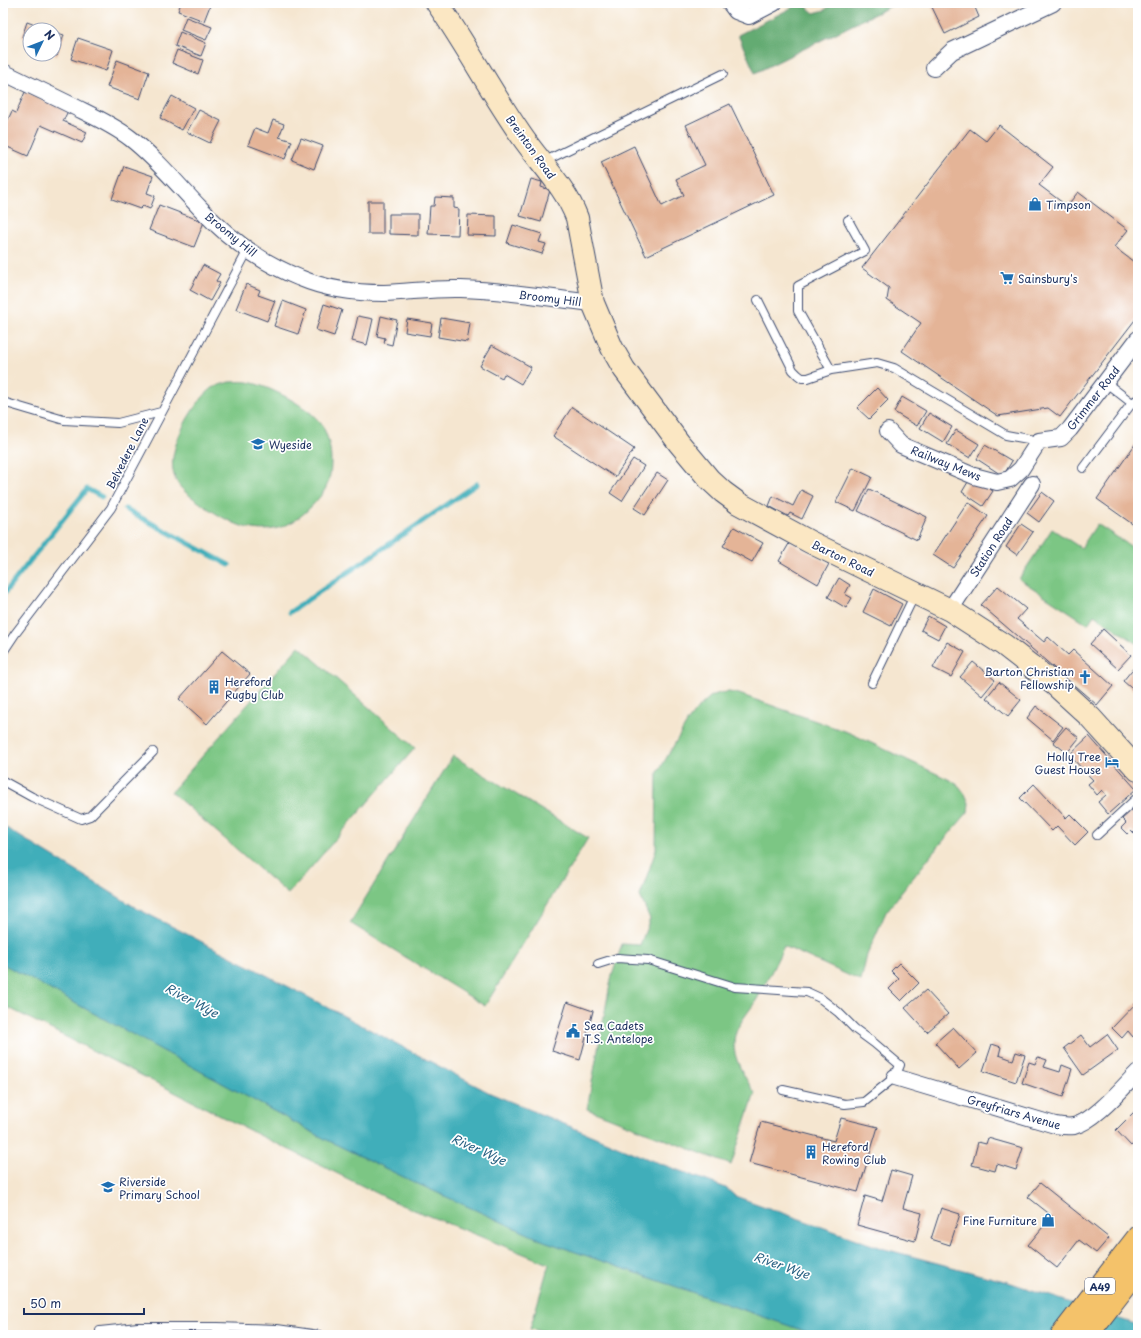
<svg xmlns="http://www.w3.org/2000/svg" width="1141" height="1338" viewBox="0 0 1141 1338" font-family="'Playpen Sans',sans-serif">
	<rect width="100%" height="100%" fill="#fff"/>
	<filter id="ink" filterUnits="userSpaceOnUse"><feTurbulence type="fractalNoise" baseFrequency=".025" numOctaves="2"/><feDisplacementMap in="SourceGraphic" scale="8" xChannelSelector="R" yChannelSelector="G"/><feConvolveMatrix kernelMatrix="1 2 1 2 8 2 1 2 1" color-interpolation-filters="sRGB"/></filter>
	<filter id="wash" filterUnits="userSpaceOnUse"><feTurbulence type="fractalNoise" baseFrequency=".012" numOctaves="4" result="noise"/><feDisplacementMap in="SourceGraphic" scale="16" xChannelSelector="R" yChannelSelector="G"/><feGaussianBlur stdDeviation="0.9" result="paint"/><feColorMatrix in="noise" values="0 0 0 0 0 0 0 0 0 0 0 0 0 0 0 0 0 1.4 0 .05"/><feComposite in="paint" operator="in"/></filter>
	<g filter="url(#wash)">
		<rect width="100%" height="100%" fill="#f5e6d0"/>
		<path fill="#7bc684" stroke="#4b7a71" d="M229,382c6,0 12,-1 18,0 21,3 63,25 75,43 6,11 9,24 9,37 0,11 -2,23 -9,32 -37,48 -72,44 -119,11 -12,-9 -25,-15 -29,-30 -8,-24 17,-69 36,-85 4,-4 13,-6 19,-8z
			M1097,524l41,27v93l-44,-29 -6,9 -69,-45 33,-50 29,19z
			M299,646l116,102 -127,146 -117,-102z
			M729,692l10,2 111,39 102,48 7,5 6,8 4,9 -1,9 -36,42 -46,58 -19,43 -6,26 -77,-35c-9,18 -17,36 -27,53 -7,12 -23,28 -23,43 -1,18 12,37 21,51l-24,72 -144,-56 24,-130 11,-35 18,1 10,-26 -10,-23 16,-46 1,-76 31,-53 10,-13 12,-11 9,-4z
			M453,756l135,82 -103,168 -135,-83z
			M3,964l324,176 89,43 128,58 272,94h-250l-36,-6 19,-65 -150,-60 -156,-77 -240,-122z"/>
		<path fill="#64ab72" stroke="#406d68" d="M801,3h4l3,5 6,5 11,-3 6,-7h66l-142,70 -17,-38z"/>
		<path fill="#3faeba" stroke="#2d6e8c" d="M3,826l135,83 115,59 237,125 158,66 78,29 9,8 146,52 127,34 130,43v10h-322l-272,-94 -128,-58 -89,-43 -324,-176z"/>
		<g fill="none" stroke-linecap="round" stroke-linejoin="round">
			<path stroke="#3faeba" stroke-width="5" d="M125,509l104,56
				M3,595l84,-106 15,8
				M290,612l187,-128"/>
		</g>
		<g id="blocks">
			<path fill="#e4b497" d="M181,3h30l-7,18 -26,-10z
				M930,3h43l6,14 -34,17z
				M186,17l26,10 -6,13 -25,-10z
				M27,22l22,8h-19v10l-8,-3z
				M54,32l10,3 -7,21 -3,-1z
				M180,32l26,11 -5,13 -26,-10z
				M78,38l35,12 -7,21 -35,-12z
				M177,50l26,10 -5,14 -26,-11z
				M117,60l32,12 -9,27 -33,-12z
				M25,92l43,19 -5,10 24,11 -5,11 -41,-18 -13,31 -25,-11v-15l9,-19 4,2z
				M172,96l22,12 -12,22 -22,-12z
				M730,104l44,91 -128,61 -45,-94 33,-16 28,60 22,-11 -8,-16 29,-14 -19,-40z
				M199,110l22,11 -11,22 -23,-11z
				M273,120l11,4 -5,13 13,4 -7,18 -37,-14 7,-17 13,5z
				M999,125l54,42 -14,18 28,21 11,-14 50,38 -14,17 24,18v51l-78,101 -12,-9 -50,8 -96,-65 19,-28 -34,-23 2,-12 -27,-20 108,-139 16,12z
				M301,138l22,8 -9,23 -22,-9z
				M124,166l29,10 -6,17 8,3 -5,13 -7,-3 -3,3 -28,-10z
				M531,179l11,3 -1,5 9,3 -9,32 -21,-6z
				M435,197l19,1v10l5,1 -1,26 -30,-1 2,-28h4z
				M368,201h15v33h-15z
				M159,205l45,17 -10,25 -45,-17z
				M389,214h29v21l-29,-1z
				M468,215l28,1v20l-29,-1z
				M513,225l29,9 -3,8 7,2 -4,10 -35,-11z
				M203,265l17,9 -4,7 4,2 -10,18 -20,-11z
				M246,284l14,6 -2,5 17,6 -8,20 -31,-12z
				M283,301l23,9 -8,24 -24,-8z
				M324,304l18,6 -8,26 -18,-6z
				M358,316l15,3 -6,26 -15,-4z
				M381,316l16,4 -5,25 -8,-2 1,-5 -8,-2z
				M441,318l29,5 -3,19 -29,-5z
				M407,319l25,4 -2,13 -25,-4z
				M492,345l39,22 -10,17 -17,-10 -2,4 -22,-12z
				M877,388l11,12 -19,19 -12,-11z
				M902,397l24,14 -9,15 -23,-14z
				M572,407l62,42 -19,28 -62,-41z
				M929,413l23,14 -9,15 -23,-14z
				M956,430l23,14 -9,14 -23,-14z
				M1138,440v88l-41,-29z
				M985,445l27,16 -9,15 -26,-17z
				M633,459l11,7 -22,35 -12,-8z
				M853,468l19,9 -17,34 -19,-9z
				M657,473l11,7 -23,35 -11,-7z
				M971,477l22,14 -10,15 -21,-14z
				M869,489l58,28 -10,23 -59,-29z
				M801,490l12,6 -11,23 -12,-6 -2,3 -19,-10 4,-10 20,10z
				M1042,492l12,9 -15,21 -12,-9z
				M968,502l20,14 -35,52 -20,-13z
				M1021,524l12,8 -16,23 -11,-8z
				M734,527l29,16 -11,19 -29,-16z
				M790,542l39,22 -11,20 -39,-23z
				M839,578l11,7 -5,9 7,4 -6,10 -18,-11z
				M998,586l28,23 -9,10 27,23 4,-5 20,18 5,-5 40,36 -16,19 -116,-100z
				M874,589l28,15 -11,22 -28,-14z
				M928,616l17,10 -7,13 -17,-9z
				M1103,629l28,26 -13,14 -28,-25z
				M947,642l18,10 -14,25 -18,-9z
				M222,651l28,23 -43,50 -28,-25z
				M973,662l22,18 -13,16 -22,-19z
				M1136,665l2,1v28l-15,-13z
				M999,682l22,18 -13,16 -22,-18z
				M1036,706l27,21 -10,13 -26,-22z
				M1066,727l13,11 -12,15 -14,-11z
				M1089,736l47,53 -28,25 -10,-12 8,-7 -4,-5 -5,5 -9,-11 5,-4 -24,-25z
				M1034,784l32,34 4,-4 18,18 -13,13 -18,-19 -5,5 -32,-33z
				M1138,805v27l-3,2 -4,-4 -4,4 -6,-6 5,-5 -4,-4z
				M899,963l20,20 -18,18 -12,-12 10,-10 -8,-8z
				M926,990l22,24 -21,18 -22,-24z
				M1138,1001v30l-5,6 -5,-6 -6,7 -10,-10z
				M567,1002l26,9 -13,49 -28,-9z
				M953,1027l24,26 -18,16 -24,-26z
				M1107,1034l11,16 -35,25 -19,-27 17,-13 9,12z
				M992,1044l9,3 -2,8 14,5 3,-8 9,3 -9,27 -33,-11z
				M1038,1057l9,3 -3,7 16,5 2,-7 10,4 -9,28 -41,-14 7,-21 6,2z
				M1138,1108v31l-7,7 -15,-16z
				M841,1118l37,9 -20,65 -109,-29 12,-41 73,19z
				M988,1138l35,10 -7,22 -19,-6 -2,7 -23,-6 6,-23 8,2z
				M891,1170l21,6 -9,32 19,5 -7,28 -58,-16 8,-29 17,5z
				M1040,1183l69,55 -13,15 -17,-13 -22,28 -29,-23 24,-29 -24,-19z
				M941,1208l19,6 -10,31 -19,-6z"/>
		</g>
	</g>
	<g filter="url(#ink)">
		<use href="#blocks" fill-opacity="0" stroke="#3c4a6f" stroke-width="1"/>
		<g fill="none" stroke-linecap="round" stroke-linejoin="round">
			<g stroke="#3c4a6f" stroke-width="10">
				<path id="lane" d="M543,162l180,-88
					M758,300l35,70 5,5 4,3h6l23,-8 46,-7 17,5 112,67 33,6
					M831,370l-33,-59v-25l67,-35 -17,-31
					M1105,382l27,21
					M3,402l61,18 54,3 43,-11
					M1083,468l49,-65 6,-4
					M3,652l12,-18 96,-126 137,-258
					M872,683l43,-89
					M3,781l29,16 49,22 9,-3 63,-64
					M1097,835l41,-38
					M598,964l19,-6 31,2 87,27 72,5 13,6 18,14 17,17 19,14 26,22 -5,12 -31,25 -19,2 -62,-14
					M100,1331l38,-4h80l59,2 42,6"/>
			</g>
			<g stroke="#3c4a6f" stroke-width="18">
				<path id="street" d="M730,3l6,8 13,5 25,-13
					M934,68l18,-17 101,-48
					M3,72c24,12 48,23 72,35 18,9 38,18 55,31 26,20 47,46 70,70 28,30 62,55 100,70 26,11 56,15 84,15 26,-1 51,-5 77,-4 44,1 88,9 132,14
					M888,431l13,14 73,31 23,6 13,-3 11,-10 18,-28 22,-3 9,-9 68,-90
					M950,610l82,-126
					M895,1077l160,48c6,1 13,2 19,1 21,-5 48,-38 64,-54"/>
			</g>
			<g stroke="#3c4a6f" stroke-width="24">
				<path id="secondary" d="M437,3c30,43 54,89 84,132 19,28 44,51 56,83l16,85 19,45 12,21 55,74 30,36 14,13 15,11 72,39 140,68 54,35 50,39 36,33 48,53"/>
			</g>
			<g stroke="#3c4a6f" stroke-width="24">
				<path id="highway" d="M1062,1335l76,-98
					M1087,1335l51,-66"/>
			</g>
			<use href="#lane" stroke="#fff" stroke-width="8"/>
			<use href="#street" stroke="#fff" stroke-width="16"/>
			<use href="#secondary" stroke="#fbe7c3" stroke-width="22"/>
			<use href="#highway" stroke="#f4c26a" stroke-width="22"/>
		</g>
	</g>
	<defs>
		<g id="shop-bare" transform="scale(1.08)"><path d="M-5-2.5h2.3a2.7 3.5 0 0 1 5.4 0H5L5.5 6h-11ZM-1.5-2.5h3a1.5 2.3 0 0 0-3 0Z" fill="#1f6fb2" stroke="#fff" stroke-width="2.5" paint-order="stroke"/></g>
		<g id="supermarket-bare" transform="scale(1.08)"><path d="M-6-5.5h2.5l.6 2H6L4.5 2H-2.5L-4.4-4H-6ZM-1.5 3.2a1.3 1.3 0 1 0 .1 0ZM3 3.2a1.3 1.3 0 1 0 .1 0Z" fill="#1f6fb2" stroke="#fff" stroke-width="2.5" paint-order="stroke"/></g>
		<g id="school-bare" transform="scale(1.08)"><path d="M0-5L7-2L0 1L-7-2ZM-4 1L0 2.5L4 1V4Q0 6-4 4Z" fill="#1f6fb2" stroke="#fff" stroke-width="2.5" paint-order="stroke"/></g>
		<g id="church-bare" transform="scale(1.08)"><path d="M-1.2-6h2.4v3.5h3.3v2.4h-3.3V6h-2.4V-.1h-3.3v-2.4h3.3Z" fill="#1f6fb2" stroke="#fff" stroke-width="2.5" paint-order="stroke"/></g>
		<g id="building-bare" transform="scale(1.08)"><path d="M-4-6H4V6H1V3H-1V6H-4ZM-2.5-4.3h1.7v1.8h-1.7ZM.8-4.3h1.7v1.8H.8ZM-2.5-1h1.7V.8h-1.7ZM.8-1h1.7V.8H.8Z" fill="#1f6fb2" stroke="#fff" stroke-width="2.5" paint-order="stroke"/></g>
		<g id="hotel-bare" transform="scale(1.08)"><path d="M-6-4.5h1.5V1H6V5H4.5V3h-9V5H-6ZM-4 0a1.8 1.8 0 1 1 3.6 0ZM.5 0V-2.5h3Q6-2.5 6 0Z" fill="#1f6fb2" stroke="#fff" stroke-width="2.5" paint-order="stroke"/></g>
		<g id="civic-bare" transform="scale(1.08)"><path d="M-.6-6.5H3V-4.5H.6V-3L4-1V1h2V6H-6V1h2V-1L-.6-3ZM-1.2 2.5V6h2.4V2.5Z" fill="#1f6fb2" stroke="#fff" stroke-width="2.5" paint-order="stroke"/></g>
	</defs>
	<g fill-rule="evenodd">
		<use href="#shop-bare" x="1035" y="204"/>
		<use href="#supermarket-bare" x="1007" y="278"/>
		<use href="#school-bare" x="258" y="444"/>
		<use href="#church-bare" x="1085" y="677"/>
		<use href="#building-bare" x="214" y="687"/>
		<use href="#hotel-bare" x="1112" y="762"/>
		<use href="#civic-bare" x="573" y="1031"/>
		<use href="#building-bare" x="811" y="1152"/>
		<use href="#school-bare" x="108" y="1187"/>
		<use href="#shop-bare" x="1048" y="1220"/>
	</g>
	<g text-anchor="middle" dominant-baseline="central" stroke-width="3.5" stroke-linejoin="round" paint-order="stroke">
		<rect fill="#fff" stroke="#5f6d8e" stroke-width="1" x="1085" y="1278" width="30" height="16" rx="3"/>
		<g font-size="10" font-weight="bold" fill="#1b2f5e">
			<text x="1100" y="1286">A49</text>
		</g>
		<g font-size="11" fill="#1b2f5e" stroke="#fff">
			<text transform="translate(531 147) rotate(54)">Breinton Road</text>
			<text transform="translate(231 234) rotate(39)">Broomy Hill</text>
			<text transform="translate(550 298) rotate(7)">Broomy Hill</text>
			<text transform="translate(1093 398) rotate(-52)">Grimmer Road</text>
			<text transform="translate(127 453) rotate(-63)">Belvedere Lane</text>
			<text transform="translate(946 463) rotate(22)">Railway Mews</text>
			<text transform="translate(991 547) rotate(-57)">Station Road</text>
			<text transform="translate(843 558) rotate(26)">Barton Road</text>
			<text transform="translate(1014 1112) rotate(16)">Greyfriars Avenue</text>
		</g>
		<g font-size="11" fill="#1b2f5e" stroke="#fff" text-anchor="start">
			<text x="1046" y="204">Timpson</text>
			<text x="1018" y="278">Sainsbury's</text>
			<text x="269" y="444">Wyeside</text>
			<text x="1074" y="671" text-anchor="end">Barton Christian<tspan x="1074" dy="13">Fellowship</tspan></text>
			<text x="225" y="681">Hereford<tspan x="225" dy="13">Rugby Club</tspan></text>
			<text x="1101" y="756" text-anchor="end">Holly Tree<tspan x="1101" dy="13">Guest House</tspan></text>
			<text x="584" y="1025">Sea Cadets<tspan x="584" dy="13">T.S. Antelope</tspan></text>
			<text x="822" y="1146">Hereford<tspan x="822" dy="13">Rowing Club</tspan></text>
			<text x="119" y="1181">Riverside<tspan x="119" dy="13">Primary School</tspan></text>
			<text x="1037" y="1220" text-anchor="end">Fine Furniture</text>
		</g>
		<g font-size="12" font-style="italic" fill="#296283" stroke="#fff">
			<text transform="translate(192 1000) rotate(28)">River Wye</text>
			<text transform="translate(479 1149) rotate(24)">River Wye</text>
			<text transform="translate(782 1265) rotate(19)">River Wye</text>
		</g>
	</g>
	<rect width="1141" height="1338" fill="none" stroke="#fff" stroke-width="16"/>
	<g transform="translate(42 42) rotate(47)"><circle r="19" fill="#ffffff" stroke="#a4acbf"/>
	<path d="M0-3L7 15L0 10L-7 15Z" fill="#1f6fb2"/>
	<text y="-6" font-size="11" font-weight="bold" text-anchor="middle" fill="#1b2f5e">N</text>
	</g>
	<path d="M24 1308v6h120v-6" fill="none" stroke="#1b2f5e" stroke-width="2"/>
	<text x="30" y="1308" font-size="12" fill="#1b2f5e" stroke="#ffffff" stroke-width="3" paint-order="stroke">50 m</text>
</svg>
